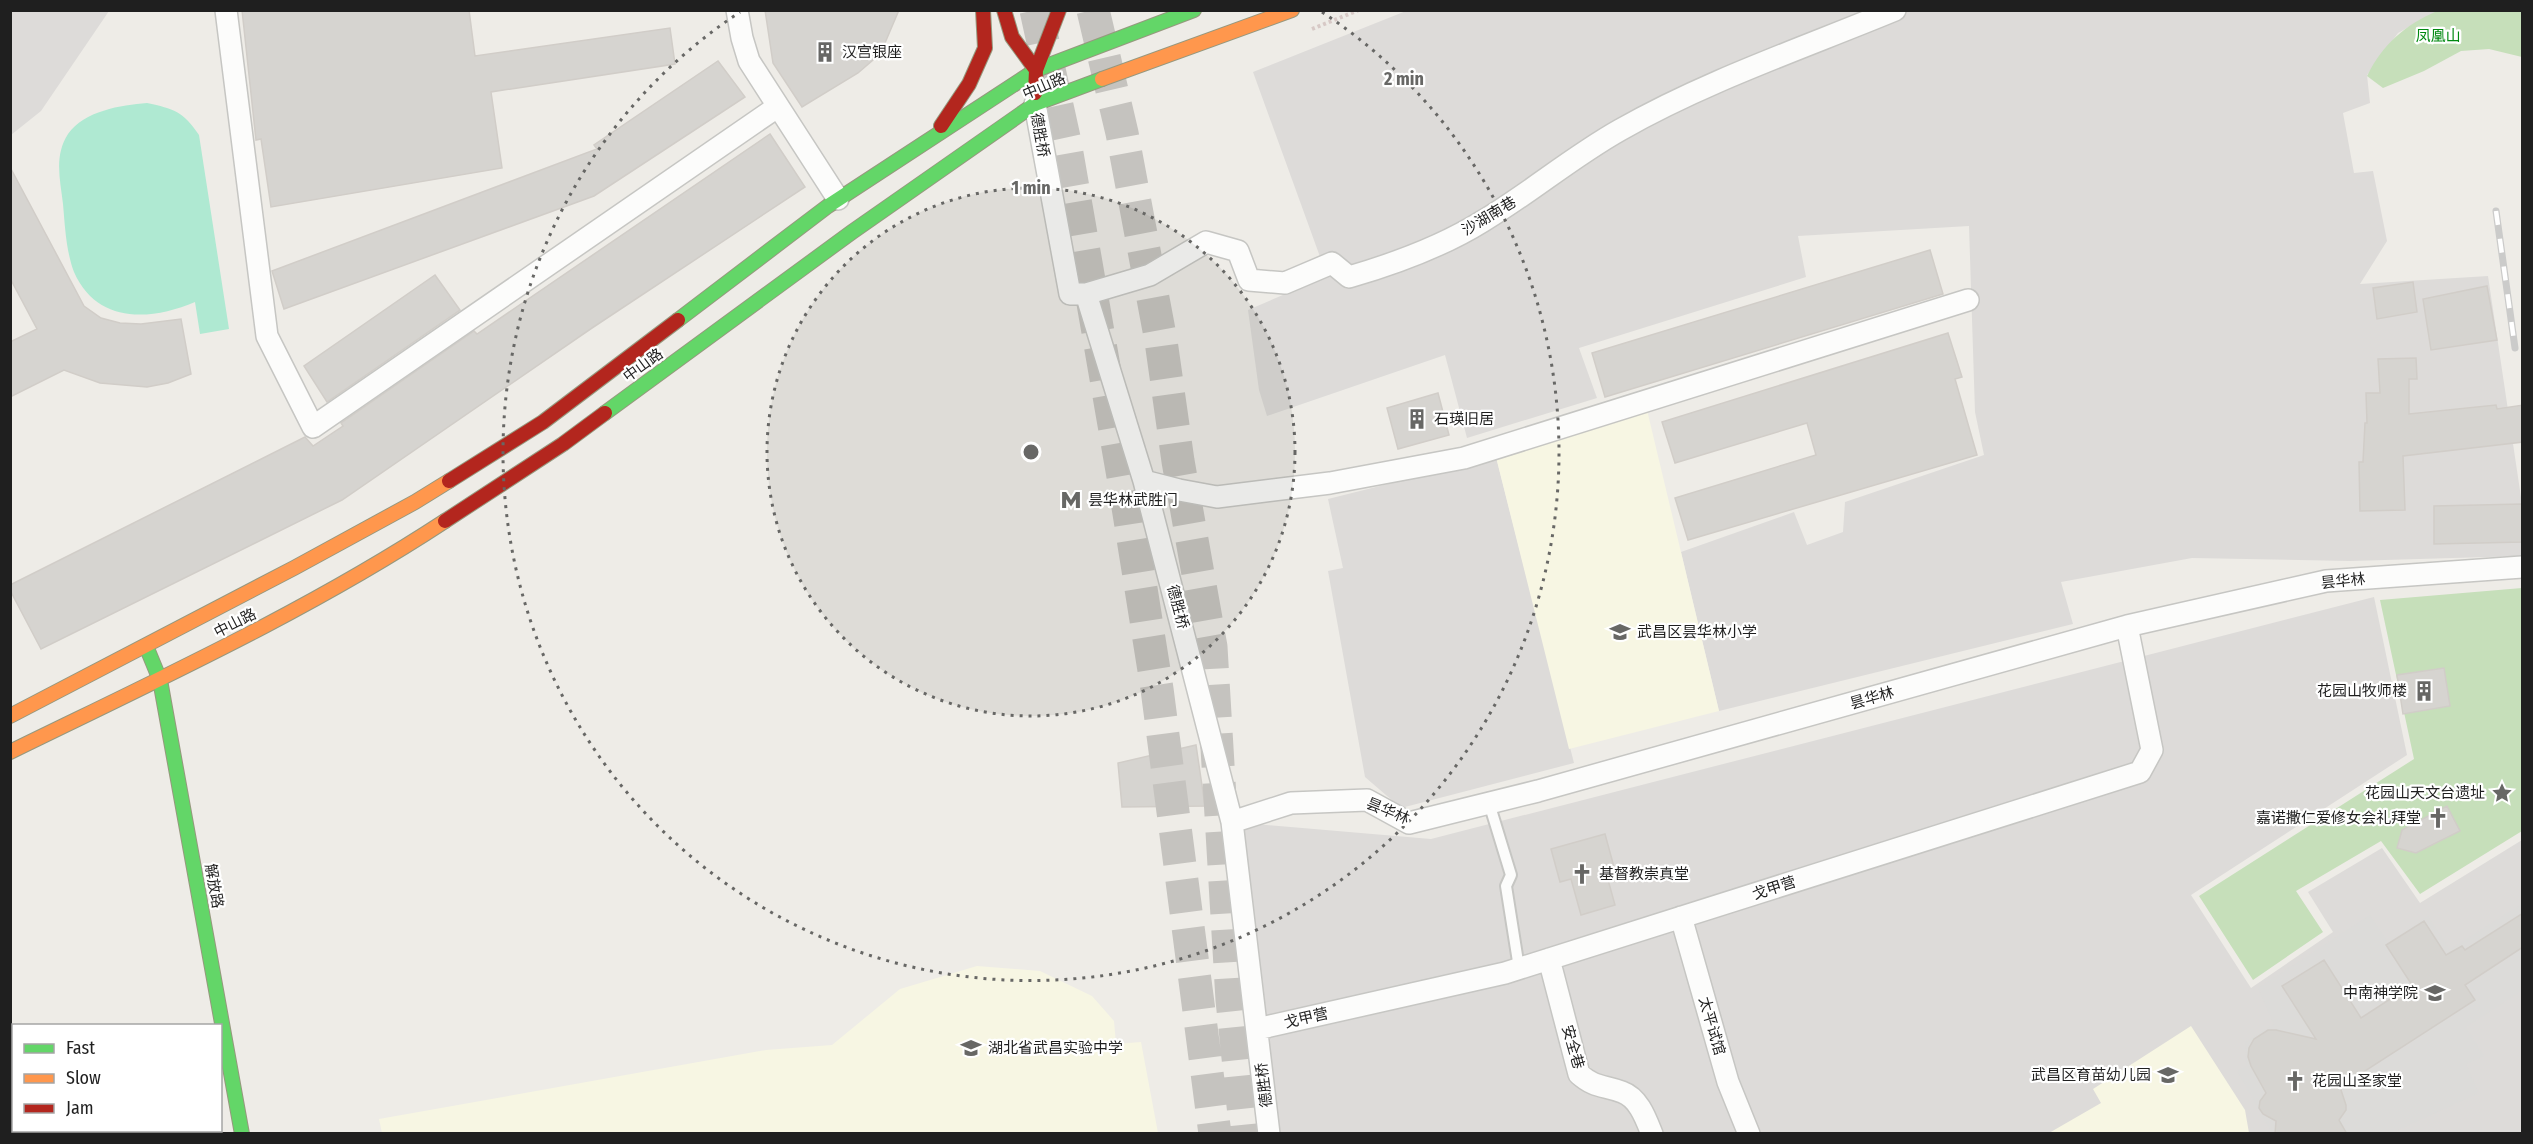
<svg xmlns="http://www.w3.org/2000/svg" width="2533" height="1144" viewBox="0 0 2533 1144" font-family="'Fira Sans Condensed','Noto Sans SC',sans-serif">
	<rect width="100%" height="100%" fill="#eeece7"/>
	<path fill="#dddbd9" d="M11,10l98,1 -68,100 -30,24z
		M1406,11h1031l-39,22 -31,42 3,28 -27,10 11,60 19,-2 14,70 -27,43 128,-8 34,228v52l-172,5 -158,-3 -131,24 12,42 -354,87 -38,-159 113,-40 13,33 36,-13 2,-30 139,-47 -9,-43 -6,-186 -171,10 8,41 -227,71 18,50 -130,40 -22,-83 -178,61 -8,-26 -11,-80 79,-34 -74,-204z
		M1496,457l78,306 -173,45 -36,-31 -37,-206 15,-3 -15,-69z
		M2374,597l33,158 -216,140 60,93 82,-56 -25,-40 74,-44 38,55 102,-63v293h-1257l-33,-311 199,17z"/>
	<path fill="#f7f6e3" d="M1647,410l72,301 -150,38 -73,-292z
		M977,966l63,5 52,25 22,25 2,23 25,-2 17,91h-776l-3,-14 387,-69 66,-5 68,-56z
		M2191,1026l54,84 4,23h-200l52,-30 -8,-14z"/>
	<path fill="#dcdbd9" d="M2522,904v87l-56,36 18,29 -18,8 13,29 -87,40h-120l-35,-62 9,-5 -1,-24 29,-18 -16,-36 112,-73 18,27 40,-26 22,33z"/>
	<path fill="#c6dfba" d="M2437,11h85v46l-33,-8 -28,2 -37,20 -41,17 -16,-12c16,-32 38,-51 70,-65z
		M2522,588v243l-102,63 -39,-53 -85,50 27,41 -70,48 -54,-84 215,-137 -34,-159z"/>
	<path fill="#afe9d2" d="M147,103c27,6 36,8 52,32l30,194 -29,5 -5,-32c-45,19 -98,22 -121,-30 -8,-21 -9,-46 -11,-68 -3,-25 -9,-48 5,-70 16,-23 53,-29 79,-31z"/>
	<path fill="#d6d4d0" stroke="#d1cdc8" stroke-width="1.5" d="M242,10h227l6,46 195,-28 5,36 -184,28 11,76 -231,39 -10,-68 -5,1z
		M765,10h134l-14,33 -12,17 -15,13 -56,34 -29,-44z
		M718,61l27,36 -151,99 -310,113 -12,-38 325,-122 -3,-4z
		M770,134l35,53 -213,141 -250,172 -301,149 -31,-59v-5l295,-148 8,9 30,-20 -2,-3 133,-92 3,3z
		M10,167l74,139 17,12 19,5 21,1 40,-5 10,55 -23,9 -21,4 -47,-4 -36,-13 -54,27v-55l27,-13 -27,-51z
		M1930,250l13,44 -338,103 -13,-44z
		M435,275l25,35 -133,92 -23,-36z
		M2413,282l4,30 -40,7 -4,-31z
		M2487,286l10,54 -66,10 -8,-51z
		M1948,333l14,44 -7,2 22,76 -289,85 -13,-42 141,-43 -9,-32 -132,40 -13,-41z
		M2416,358l1,21h-8v35l87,-9 1,4 26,-4v37l-120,14 2,54 -45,1 -1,-49h4l2,-39h2l-1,-30h14l-2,-34z
		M1438,393l11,42 -51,14 -11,-41z
		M2522,504l1,38 -89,2v-38z
		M2444,668l6,38 -47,8 -6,-39z
		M1196,745l9,61 -83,1 -4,-44z
		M2447,806l13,25 -44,22 -19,-5 5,-18z
		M1605,834l9,33 -9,2 10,36 -34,10 -10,-36 -11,3 -9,-33z
		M2523,913v34l-58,38 10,15 -135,87 6,18v5l-7,10 8,14h-72l1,-13 -13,-7 -4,-6 1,-7 6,-8 -15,-27 -3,-9 1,-9 5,-9 14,-9h8l40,9 -34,-53 42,-26 37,58 51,-33 -26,-40 38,-24 22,34 16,-9 3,4z"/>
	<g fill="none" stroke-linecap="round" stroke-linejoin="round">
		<path stroke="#c5c3bf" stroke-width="33" stroke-dasharray="33 16" stroke-linecap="butt" d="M1036,10l29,132 59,340 33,207 58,445
			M1093,10l29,123 39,208 17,120 33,186 21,353 14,134"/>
		<g stroke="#c6c6c3" stroke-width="14">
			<path id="lane" d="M1489,803l22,72 -5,11 13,82"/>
		</g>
		<g stroke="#c6c6c3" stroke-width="24">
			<path id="street" d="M226,10l41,326 46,91 464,-320
				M737,10l5,28 7,23 89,138
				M1035,104l35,190h16l58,187 88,341 37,312
				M1086,294l64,-19 56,-33 32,9 11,29 36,3 47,-20 17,14c45,-13 94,-31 134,-56 47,-28 89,-64 137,-91 86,-49 183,-82 275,-120
				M1144,481l35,9 38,7 113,-14 134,-25 504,-158
				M1232,822l59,-19 76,-3 42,23 129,-32 589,-165 199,-45 196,-14
				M1681,917l47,165 21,52
				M1549,959l30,115c16,14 24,11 43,18 17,6 24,27 30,42
				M1257,1029l248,-56 635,-201 12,-22 -25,-124"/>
		</g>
		<g stroke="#96987e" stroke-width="16">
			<path id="fast" d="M678,320l150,-114 208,-136 158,-60
				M605,413l247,-181 183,-128 67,-25
				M146,646l14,34 82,454"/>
		</g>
		<g stroke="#96987e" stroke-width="16">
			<path id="slow" d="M1102,79l190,-69
				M10,716l284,-148 121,-66 34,-21
				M10,752c147,-72 298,-141 435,-231"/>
		</g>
		<g stroke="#96987e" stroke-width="16">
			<path id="jam" d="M1004,10l8,27 24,33 -1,23
				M1036,70l23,-60
				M941,126l28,-42 16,-36 -2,-38
				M449,481l94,-59 135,-102
				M445,521l118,-77 42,-31"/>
		</g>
		<path stroke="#d7c9c6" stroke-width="4" stroke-dasharray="3 3" stroke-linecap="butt" d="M1312,29l47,-19"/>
		<use href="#lane" stroke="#fcfcfb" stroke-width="10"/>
		<use href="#street" stroke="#fcfcfb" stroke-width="21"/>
		<use href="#fast" stroke="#63d668" stroke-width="14"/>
		<use href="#slow" stroke="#ff974d" stroke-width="14"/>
		<use href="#jam" stroke="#b3261e" stroke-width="14"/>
		<g stroke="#cbcbca" stroke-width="7">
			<path id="rail" d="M2496,211l19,137"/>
		</g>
		<use href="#rail" stroke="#fff" stroke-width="4.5" stroke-dasharray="14" stroke-linecap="butt"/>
	</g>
	<circle cx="1031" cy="452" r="264" fill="#676765" fill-opacity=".12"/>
	<g fill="none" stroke="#676765" stroke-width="3" stroke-dasharray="3 6">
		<circle cx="1031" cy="452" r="264"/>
		<path d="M1322 12A528 528 0 1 1 740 12"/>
	</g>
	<defs>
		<g id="building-bare" transform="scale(1.62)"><path d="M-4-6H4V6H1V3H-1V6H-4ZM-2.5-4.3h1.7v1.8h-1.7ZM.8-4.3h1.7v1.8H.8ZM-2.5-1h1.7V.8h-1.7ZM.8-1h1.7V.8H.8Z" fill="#676765" stroke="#fff" stroke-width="2.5" paint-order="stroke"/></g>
		<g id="metro-bare" transform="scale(1.62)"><path d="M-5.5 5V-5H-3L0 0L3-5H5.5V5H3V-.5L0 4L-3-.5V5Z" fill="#676765" stroke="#fff" stroke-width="2.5" paint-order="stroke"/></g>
		<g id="school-bare" transform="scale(1.62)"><path d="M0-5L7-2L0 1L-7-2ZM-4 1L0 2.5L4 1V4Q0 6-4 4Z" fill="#676765" stroke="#fff" stroke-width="2.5" paint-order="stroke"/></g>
		<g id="sight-bare" transform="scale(1.62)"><path d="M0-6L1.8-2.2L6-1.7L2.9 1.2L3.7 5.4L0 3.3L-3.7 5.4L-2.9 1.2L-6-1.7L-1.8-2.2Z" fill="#676765" stroke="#fff" stroke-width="2.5" paint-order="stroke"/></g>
		<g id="church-bare" transform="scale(1.62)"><path d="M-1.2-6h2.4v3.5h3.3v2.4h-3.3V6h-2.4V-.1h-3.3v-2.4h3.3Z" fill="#676765" stroke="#fff" stroke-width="2.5" paint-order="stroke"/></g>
	</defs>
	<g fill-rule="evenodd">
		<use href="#building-bare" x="825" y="52"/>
		<use href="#building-bare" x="1417" y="419"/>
		<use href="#metro-bare" x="1071" y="500"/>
		<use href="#school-bare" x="1620" y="632"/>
		<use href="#building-bare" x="2424" y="691"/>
		<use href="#sight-bare" x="2502" y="793"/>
		<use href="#church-bare" x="2438" y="818"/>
		<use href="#church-bare" x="1582" y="874"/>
		<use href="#school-bare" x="2435" y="993"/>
		<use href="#school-bare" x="971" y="1048"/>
		<use href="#school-bare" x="2168" y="1075"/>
		<use href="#church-bare" x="2295" y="1081"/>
	</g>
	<g text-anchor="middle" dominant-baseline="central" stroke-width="4.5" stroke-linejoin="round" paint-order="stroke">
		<g font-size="15" fill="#018910" stroke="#fff">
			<text x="2438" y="36">凤凰山</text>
		</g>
		<g font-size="15" fill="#1f1f1f" stroke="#fff" text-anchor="start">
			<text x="842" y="52">汉宫银座</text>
			<text x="1434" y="419">石瑛旧居</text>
			<text x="1088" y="500">昙华林武胜门</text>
			<text x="1637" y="632">武昌区昙华林小学</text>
			<text x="2407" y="691" text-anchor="end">花园山牧师楼</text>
			<text x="2485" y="793" text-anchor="end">花园山天文台遗址</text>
			<text x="2421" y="818" text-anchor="end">嘉诺撒仁爱修女会礼拜堂</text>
			<text x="1599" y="874">基督教崇真堂</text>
			<text x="2418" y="993" text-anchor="end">中南神学院</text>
			<text x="988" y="1048">湖北省武昌实验中学</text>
			<text x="2151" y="1075" text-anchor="end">武昌区育苗幼儿园</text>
			<text x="2312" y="1081">花园山圣家堂</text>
		</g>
		<g font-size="15" fill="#1f1f1f" stroke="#fff">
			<text transform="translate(1044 86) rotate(-23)">中山路</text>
			<text transform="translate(1040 135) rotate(80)">德胜桥</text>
			<text transform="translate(1489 216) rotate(-31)">沙湖南巷</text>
			<text transform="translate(643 365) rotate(-36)">中山路</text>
			<text transform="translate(2343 581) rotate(-6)">昙华林</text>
			<text transform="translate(1178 607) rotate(75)">德胜桥</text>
			<text transform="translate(235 623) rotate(-27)">中山路</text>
			<text transform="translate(1872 698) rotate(-16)">昙华林</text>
			<text transform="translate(1388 811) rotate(22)">昙华林</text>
			<text transform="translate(214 886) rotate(80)">解放路</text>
			<text transform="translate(1774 888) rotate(-18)">戈甲营</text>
			<text transform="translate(1306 1018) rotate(-13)">戈甲营</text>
			<text transform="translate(1712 1026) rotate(74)">太平试馆</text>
			<text transform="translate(1573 1047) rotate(74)">安全巷</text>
			<text transform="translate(1264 1085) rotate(-97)">德胜桥</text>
		</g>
	</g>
	<circle cx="1031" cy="452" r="9" fill="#676765" stroke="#fff" stroke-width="3"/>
	<g font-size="18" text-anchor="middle" font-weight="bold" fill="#676765" stroke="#fff" stroke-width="4.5" stroke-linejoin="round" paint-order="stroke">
		<text x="1404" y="85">2 min</text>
		<text x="1031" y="194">1 min</text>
	</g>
	<rect width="2533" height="1144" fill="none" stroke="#1f1f1f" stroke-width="24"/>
	<rect x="12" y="1024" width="210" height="108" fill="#ffffff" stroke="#a5a5a5" stroke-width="1.5"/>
	<rect x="24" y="1044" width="30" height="9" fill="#63d668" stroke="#a5a5a5" stroke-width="1.5"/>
	<text x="66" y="1054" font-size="18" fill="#1f1f1f">Fast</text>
	<rect x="24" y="1074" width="30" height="9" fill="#ff974d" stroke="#a5a5a5" stroke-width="1.5"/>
	<text x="66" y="1084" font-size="18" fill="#1f1f1f">Slow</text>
	<rect x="24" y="1104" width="30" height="9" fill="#b3261e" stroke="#a5a5a5" stroke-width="1.5"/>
	<text x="66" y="1114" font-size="18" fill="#1f1f1f">Jam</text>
</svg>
